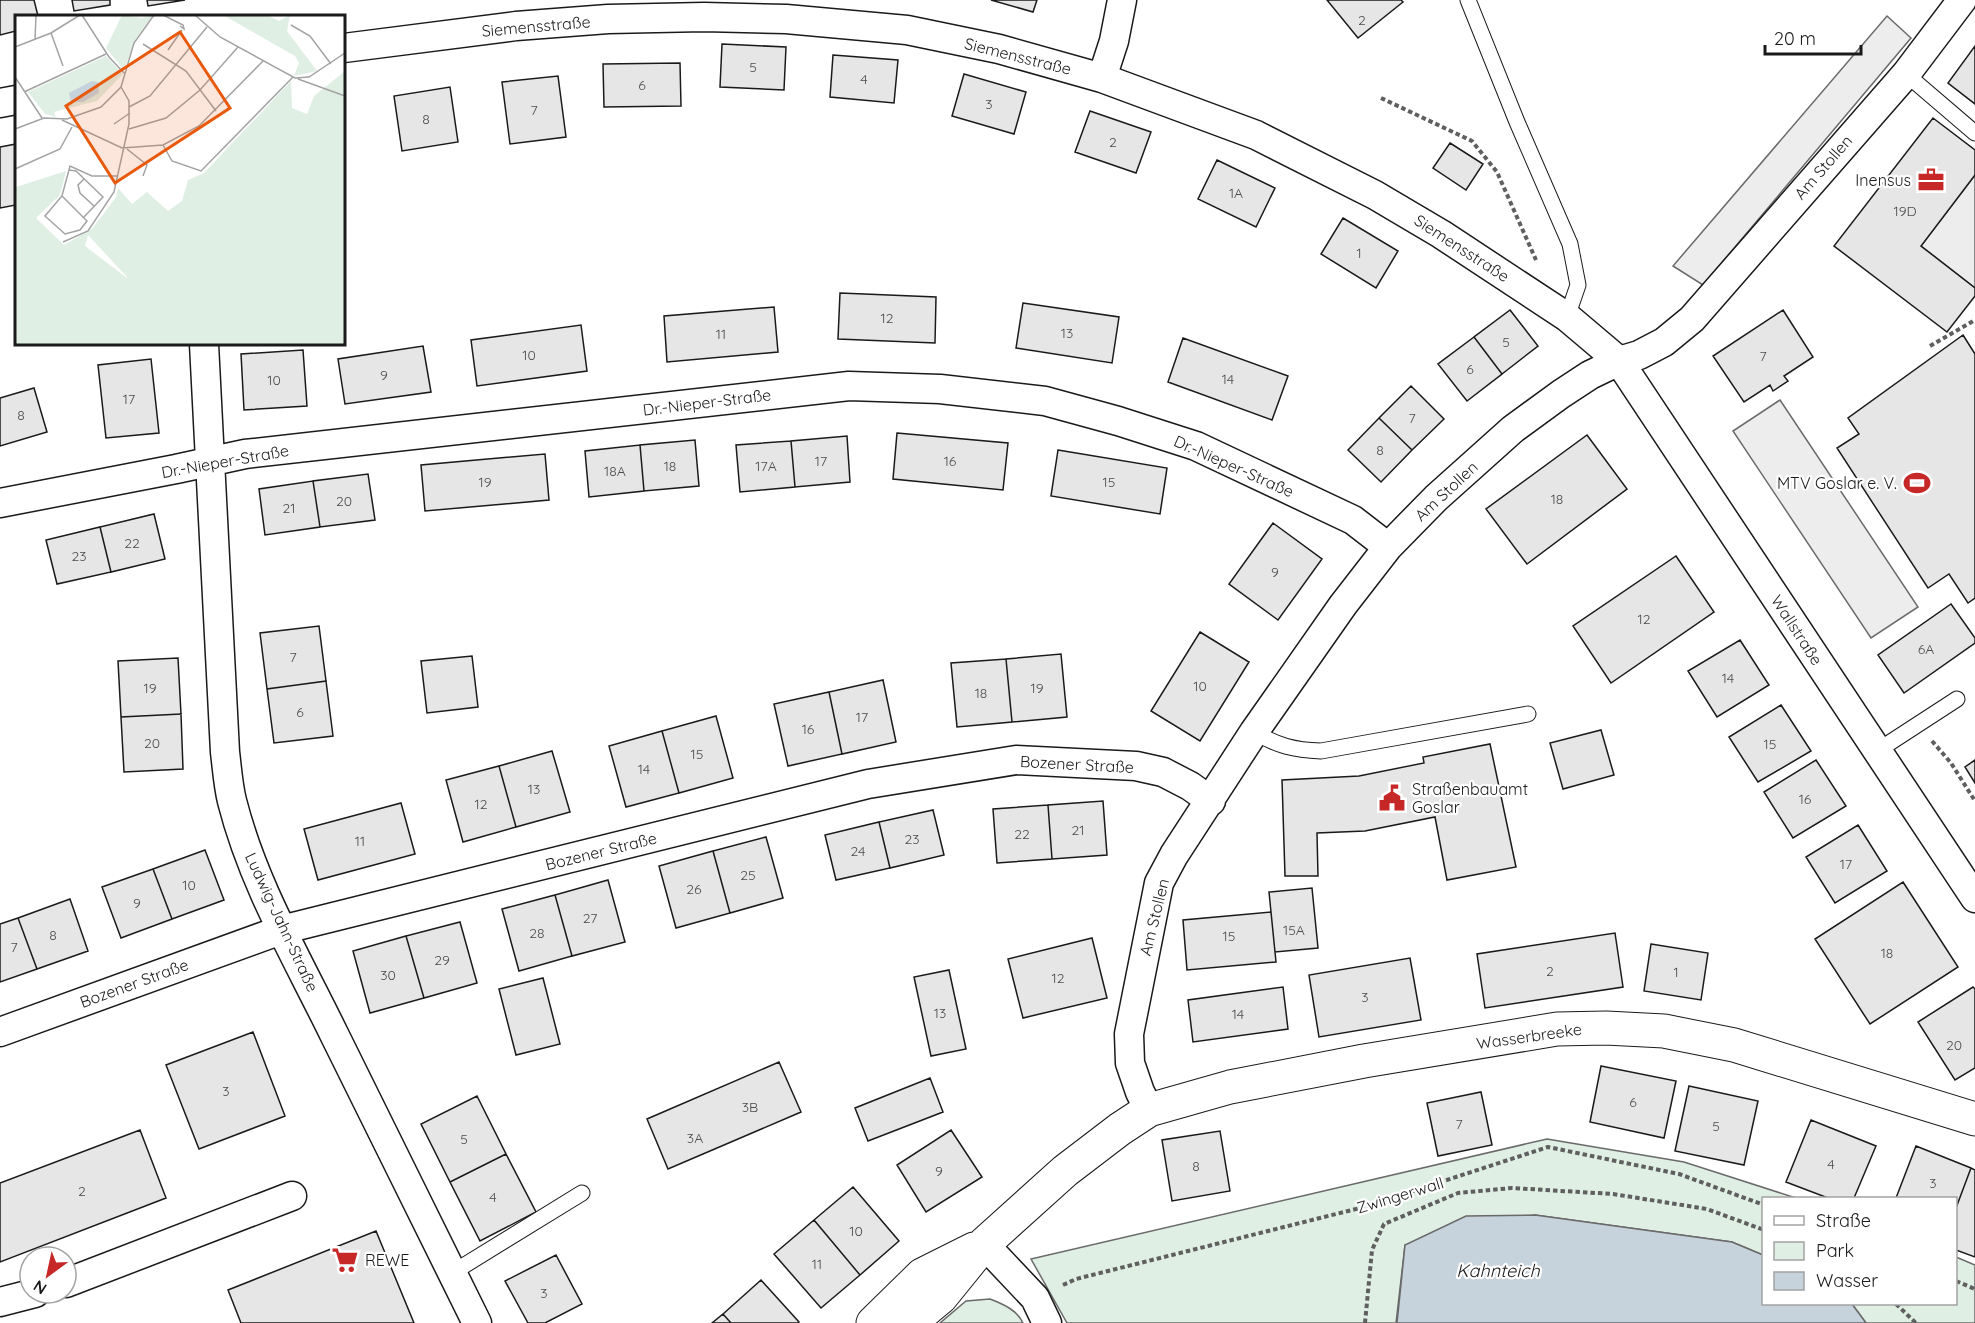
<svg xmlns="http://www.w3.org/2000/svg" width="1975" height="1323" viewBox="0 0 1975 1323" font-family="Quicksand,sans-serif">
	<rect width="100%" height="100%" fill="#fff"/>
	<path fill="#e0efe3" stroke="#6a6a6a" stroke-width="1.5" d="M1547,1139l137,23 112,36h-32l-1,57 -31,-13 -197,-27 -130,30 -9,78h-329l-36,-64z
		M1956,1257l19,8v58h-109l-14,-19h104z
		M990,1299c13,5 27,11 33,24h-83l26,-22z"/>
	<path fill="#ededed" stroke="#6a6a6a" stroke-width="1.5" d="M1887,16l24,22 -208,247 -30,-19z
		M1975,175v113l-54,-42z
		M1780,400l138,207 -47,31 -138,-207z"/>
	<path fill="#c6d2dc" stroke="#6a6a6a" stroke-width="1.5" d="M1535,1215l197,27 31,13 1,49h88l14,19h-469l8,-78 61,-29z"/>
	<path fill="#e6e6e6" stroke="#1a1a1a" stroke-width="1.5" d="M0,0h34l4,16h-22v15l-16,4z
		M72,0h38v5l-36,6z
		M147,0h38l-37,6z
		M991,0h46l-4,12z
		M1327,0h74l2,2 -45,36z
		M722,44l64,3 -2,43 -64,-3z
		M1975,46v58l-27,-21z
		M833,55l65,5 -4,43 -64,-6z
		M680,63l1,43 -77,1 -1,-43z
		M964,74l62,18 -12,42 -62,-18z
		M558,76l8,61 -56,7 -8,-62z
		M450,87l8,55 -56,9 -8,-55z
		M1090,111l61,21 -15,41 -61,-21z
		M1933,118l42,32v25l-54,71 54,42v8l-28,36 -113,-86z
		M1450,143l33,21 -17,26 -33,-22z
		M16,144v61l-16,3v-61z
		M1217,160l58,28 -19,39 -58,-28z
		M1343,218l55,33 -22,37 -55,-34z
		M840,293l96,4 -1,46 -97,-4z
		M1023,303l96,14 -7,46 -96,-15z
		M774,307l4,45 -111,10 -3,-46z
		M1510,310l28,36 -36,28 -28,-37z
		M1783,310l30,47 -29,19 4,5 -15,10 -3,-6 -26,17 -31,-46z
		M581,325l6,46 -110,15 -6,-46z
		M1963,335l12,19v244l-7,5 -19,-29 -21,14 -91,-140 22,-14 -11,-16z
		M1474,337l28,37 -35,27 -29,-37z
		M1183,338l105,38 -16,44 -104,-38z
		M423,346l8,46 -86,12 -7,-45z
		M303,350l4,56 -63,4 -3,-56z
		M151,359l8,74 -53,5 -8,-73z
		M1411,386l33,33 -32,31 -33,-32z
		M34,388l13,44 -47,14v-48z
		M1379,418l33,32 -31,32 -33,-32z
		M897,433l111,10 -5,47 -110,-11z
		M1587,435l40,54 -100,75 -41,-55z
		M847,436l3,46 -55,5 -4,-46z
		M695,440l4,46 -55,5 -4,-46z
		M791,441l4,46 -55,5 -4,-47z
		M640,445l4,46 -55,6 -4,-46z
		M1058,450l109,18 -7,46 -109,-18z
		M545,454l4,46 -124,11 -4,-46z
		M368,474l7,46 -55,7 -7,-46z
		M313,481l7,46 -55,8 -6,-46z
		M154,514l11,45 -54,13 -11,-45z
		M1273,523l49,36 -44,61 -49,-36z
		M100,527l11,45 -54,12 -11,-44z
		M1676,556l38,56 -103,71 -38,-57z
		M1951,604l24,34v5l-71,50 -26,-38z
		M319,626l7,55 -59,8 -7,-56z
		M1200,632l49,30 -49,79 -49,-30z
		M1740,640l29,45 -52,32 -29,-46z
		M1061,654l6,63 -55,5 -6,-63z
		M472,656l6,51 -51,6 -6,-52z
		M178,658l3,56 -60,3 -3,-56z
		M1006,659l6,63 -55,5 -6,-64z
		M883,680l13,62 -54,12 -13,-62z
		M326,681l7,55 -59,7 -7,-54z
		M829,692l13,62 -54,12 -14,-62z
		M1781,705l30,46 -53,31 -29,-45z
		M181,714l2,55 -59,3 -3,-55z
		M716,716l17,62 -54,15 -17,-62z
		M1601,730l13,45 -51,14 -13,-46z
		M662,731l17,62 -53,14 -17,-61z
		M1490,744l26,123 -69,13 -12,-63 -70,14 -48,2 1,43h-33l-3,-96 77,-4 65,-13 -1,-6z
		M552,751l18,61 -54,15 -17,-61z
		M1816,760l30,46 -53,32 -29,-46z
		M1975,760v23l-10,-16z
		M499,766l17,61 -53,15 -17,-62z
		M1103,801l4,54 -55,4 -4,-54z
		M401,803l14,51 -97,26 -14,-51z
		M1048,805l4,54 -55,4 -4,-54z
		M933,810l11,45 -54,13 -11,-46z
		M879,822l11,46 -54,12 -11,-45z
		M1858,825l29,46 -52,32 -29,-46z
		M766,837l17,61 -53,15 -17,-62z
		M205,850l19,50 -52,19 -19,-50z
		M713,851l17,62 -54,15 -17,-62z
		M153,869l19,50 -51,19 -19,-51z
		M608,880l17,62 -53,14 -17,-61z
		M1903,882l55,85 -88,57 -55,-85z
		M1312,888l6,60 -43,4 -6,-60z
		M555,895l17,61 -53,15 -17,-62z
		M70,899l18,52 -51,18 -19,-51z
		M1271,912l5,50 -89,8 -4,-50z
		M18,918l19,51 -37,13v-58z
		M460,922l17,61 -53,15 -18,-62z
		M1615,933l8,54 -138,21 -8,-54z
		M406,936l18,62 -54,15 -17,-62z
		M1092,938l15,60 -84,20 -15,-59z
		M1651,944l57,9 -7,47 -57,-9z
		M1410,958l11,62 -102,17 -10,-62z
		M949,970l17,79 -35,7 -17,-79z
		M543,978l17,66 -44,11 -17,-66z
		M1283,987l5,42 -95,13 -5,-42z
		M1973,987l2,2v79l-20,12 -37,-58z
		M253,1032l32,84 -86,33 -33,-84z
		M779,1062l22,50 -133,57 -21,-50z
		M1601,1066l75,15 -12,57 -74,-16z
		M930,1078l13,34 -75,29 -13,-33z
		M1689,1086l69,15 -14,64 -69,-14z
		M1481,1092l11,53 -54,11 -11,-53z
		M477,1096l29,58 -56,28 -29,-58z
		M1811,1120l65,26 -22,52h-26l-42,-16z
		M140,1130l26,68 -166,64v-79z
		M951,1130l31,47 -56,35 -29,-47z
		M1220,1131l10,60 -58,10 -10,-61z
		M1916,1146l55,22 -15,40v-10h-60z
		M506,1154l30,58 -56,29 -30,-59z
		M1971,1168l4,2v87l-19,-7v-42z
		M853,1187l46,54 -39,34 -46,-55z
		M814,1220l46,55 -39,33 -47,-54z
		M376,1231l38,92h-173l-13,-33z
		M556,1255l26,49 -37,19h-17l-23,-42z
		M761,1280l38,42 -1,1h-67l-8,-9z
		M723,1314l8,9h-19z"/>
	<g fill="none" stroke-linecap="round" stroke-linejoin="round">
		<g stroke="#1a1a1a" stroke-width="17">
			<path id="lane" d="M1468,0l49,122 53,122 8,41 -11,32
				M1906,74l69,59
				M1254,732c24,14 40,18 67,19l207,-37
				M1877,751l80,-52
				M452,1273l130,-80"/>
		</g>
		<g stroke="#1a1a1a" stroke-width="31">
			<path id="street" d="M344,48l172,-22 92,-7 96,-2 82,2 121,11 92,19 103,29 154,57 119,60 66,39 126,83 52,44 356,537
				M1102,78l12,-37 8,-41
				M0,103l16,-3
				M204,344l21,408c2,16 3,33 7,49 21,83 65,157 102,233 48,96 95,193 143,289
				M0,503l176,-34 69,-15 604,-68 91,3 105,12 73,20 78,25 157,74 35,27
				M0,1032l281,-102 587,-146 148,-24 120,6 27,6 27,14 21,15
				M1149,1110l-9,-18 -10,-29 -1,-29 30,-151 15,-28 80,-123 89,-127 45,-58 48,-49 77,-69 48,-35 29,-19 29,-14 20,-6 25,-13 28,-23 214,-245 56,-74
				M984,1244l51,54 12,25
				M66,1283l226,-87
				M0,1302l35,-9"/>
		</g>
		<g stroke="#1a1a1a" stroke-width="35">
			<path id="primary" d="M873,1323l49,-48 52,-26
				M910,1323l31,-26 43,-53 81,-73 55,-42 29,-19 81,-23 134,-26 193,-32 49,-1 58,3 70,14 241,74"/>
		</g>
		<path stroke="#5f5f5f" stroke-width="4" stroke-dasharray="4.5 3" stroke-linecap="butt" d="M1381,98l91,43 25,31 39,88
			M1930,346l45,-26
			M1932,741l19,22 24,38
			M1956,1281l19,8
			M1063,1285l13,-6 288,-72 184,-60 131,27 85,31
			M1896,1304l20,19
			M1365,1323l7,-73 12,-26 74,-31 54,-5 101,6 94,15 57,21"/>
		<use href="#lane" stroke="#fff" stroke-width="15"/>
		<use href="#street" stroke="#fff" stroke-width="28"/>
		<use href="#primary" stroke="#fff" stroke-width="33"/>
	</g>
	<defs>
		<g id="office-bare" transform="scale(2.07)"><path d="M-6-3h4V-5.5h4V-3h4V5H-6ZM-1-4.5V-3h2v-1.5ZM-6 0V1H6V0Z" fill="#c62828" stroke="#fff" stroke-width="2.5" paint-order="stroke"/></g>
		<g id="stadium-bare" transform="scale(2.07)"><path d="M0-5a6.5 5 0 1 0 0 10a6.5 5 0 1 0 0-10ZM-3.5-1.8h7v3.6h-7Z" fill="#c62828" stroke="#fff" stroke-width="2.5" paint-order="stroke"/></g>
		<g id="civic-bare" transform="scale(2.07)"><path d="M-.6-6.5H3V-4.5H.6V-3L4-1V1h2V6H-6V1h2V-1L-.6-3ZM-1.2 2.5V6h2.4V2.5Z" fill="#c62828" stroke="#fff" stroke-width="2.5" paint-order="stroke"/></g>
		<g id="supermarket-bare" transform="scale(2.07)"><path d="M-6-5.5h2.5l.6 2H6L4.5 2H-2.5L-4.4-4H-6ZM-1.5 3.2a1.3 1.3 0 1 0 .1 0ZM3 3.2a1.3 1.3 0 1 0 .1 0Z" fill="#c62828" stroke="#fff" stroke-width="2.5" paint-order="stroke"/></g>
	</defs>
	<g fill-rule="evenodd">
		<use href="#office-bare" x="1931" y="180"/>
		<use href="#stadium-bare" x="1917" y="483"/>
		<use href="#civic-bare" x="1392" y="798"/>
		<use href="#supermarket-bare" x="345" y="1260"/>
	</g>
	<g text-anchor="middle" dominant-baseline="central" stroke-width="4.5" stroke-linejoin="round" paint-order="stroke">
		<g font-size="14" fill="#4d4d4d">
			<text x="1362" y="20">2</text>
			<text x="753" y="67">5</text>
			<text x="864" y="79">4</text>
			<text x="642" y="85">6</text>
			<text x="989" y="104">3</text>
			<text x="534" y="110">7</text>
			<text x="426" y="119">8</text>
			<text x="1113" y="142">2</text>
			<text x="1236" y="193">1A</text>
			<text x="1905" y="211">19D</text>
			<text x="1359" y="253">1</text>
			<text x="887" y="318">12</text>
			<text x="1067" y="333">13</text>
			<text x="721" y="334">11</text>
			<text x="1506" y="342">5</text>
			<text x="529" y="355">10</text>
			<text x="1763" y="356">7</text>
			<text x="1470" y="369">6</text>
			<text x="384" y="375">9</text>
			<text x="1228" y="379">14</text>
			<text x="274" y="380">10</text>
			<text x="129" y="399">17</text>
			<text x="21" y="415">8</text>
			<text x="1412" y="418">7</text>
			<text x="1380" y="450">8</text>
			<text x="821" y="461">17</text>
			<text x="950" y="461">16</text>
			<text x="670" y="466">18</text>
			<text x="766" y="466">17A</text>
			<text x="615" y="471">18A</text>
			<text x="485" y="482">19</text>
			<text x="1109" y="482">15</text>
			<text x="1557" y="499">18</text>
			<text x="344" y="501">20</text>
			<text x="289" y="508">21</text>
			<text x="132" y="543">22</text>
			<text x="79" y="556">23</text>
			<text x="1275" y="572">9</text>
			<text x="1644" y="619">12</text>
			<text x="1926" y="649">6A</text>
			<text x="293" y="657">7</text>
			<text x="1728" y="678">14</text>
			<text x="1200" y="686">10</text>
			<text x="150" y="688">19</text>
			<text x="1037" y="688">19</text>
			<text x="981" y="693">18</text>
			<text x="300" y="712">6</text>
			<text x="862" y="717">17</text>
			<text x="808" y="729">16</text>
			<text x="152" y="743">20</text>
			<text x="1770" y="744">15</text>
			<text x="697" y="754">15</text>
			<text x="644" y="769">14</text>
			<text x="534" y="789">13</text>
			<text x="1805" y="799">16</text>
			<text x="481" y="804">12</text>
			<text x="1078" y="830">21</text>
			<text x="1022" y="834">22</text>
			<text x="912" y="839">23</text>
			<text x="360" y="841">11</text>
			<text x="858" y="851">24</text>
			<text x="1846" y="864">17</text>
			<text x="748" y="875">25</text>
			<text x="189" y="885">10</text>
			<text x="694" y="889">26</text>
			<text x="137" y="903">9</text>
			<text x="590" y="918">27</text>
			<text x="1294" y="930">15A</text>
			<text x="537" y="933">28</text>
			<text x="53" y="935">8</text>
			<text x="1229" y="936">15</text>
			<text x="14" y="947">7</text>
			<text x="1887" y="953">18</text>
			<text x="442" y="960">29</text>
			<text x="1550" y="971">2</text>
			<text x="1676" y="972">1</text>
			<text x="388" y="975">30</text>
			<text x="1058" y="978">12</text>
			<text x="1365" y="997">3</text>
			<text x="940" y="1013">13</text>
			<text x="1238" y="1014">14</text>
			<text x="1954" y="1045">20</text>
			<text x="226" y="1091">3</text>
			<text x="1633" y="1102">6</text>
			<text x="750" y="1107">3B</text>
			<text x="1459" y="1124">7</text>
			<text x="1716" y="1126">5</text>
			<text x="695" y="1138">3A</text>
			<text x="464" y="1139">5</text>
			<text x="1831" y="1164">4</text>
			<text x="1196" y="1166">8</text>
			<text x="939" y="1171">9</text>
			<text x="1933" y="1183">3</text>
			<text x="82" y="1191">2</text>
			<text x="493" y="1197">4</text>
			<text x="856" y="1231">10</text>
			<text x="817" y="1264">11</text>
			<text x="544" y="1293">3</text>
		</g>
		<g font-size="16" fill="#1a1a1a" stroke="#fff">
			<text transform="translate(536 26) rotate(-5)">Siemensstraße</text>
			<text transform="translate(1018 56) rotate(14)">Siemensstraße</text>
			<text transform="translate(1823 167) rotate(-49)">Am Stollen</text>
			<text transform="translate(1462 248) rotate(33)">Siemensstraße</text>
			<text transform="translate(707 402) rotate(-7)">Dr.-Nieper-Straße</text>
			<text transform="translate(225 461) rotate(-10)">Dr.-Nieper-Straße</text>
			<text transform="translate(1234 466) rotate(24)">Dr.-Nieper-Straße</text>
			<text transform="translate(1446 491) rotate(-43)">Am Stollen</text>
			<text transform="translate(1797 630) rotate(57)">Wallstraße</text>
			<text transform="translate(1077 764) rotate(3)">Bozener Straße</text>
			<text transform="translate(601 851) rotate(-14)">Bozener Straße</text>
			<text transform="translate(1154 917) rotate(-76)">Am Stollen</text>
			<text transform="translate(282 922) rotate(65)">Ludwig-Jahn-Straße</text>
			<text transform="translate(134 983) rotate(-20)">Bozener Straße</text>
			<text transform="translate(1529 1036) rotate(-8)">Wasserbreeke</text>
			<text transform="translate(1400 1195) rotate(-17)">Zwingerwall</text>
		</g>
		<g font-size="16" fill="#1a1a1a" stroke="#fff" text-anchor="end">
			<text x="1911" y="180">Inensus</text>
			<text x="1897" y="483">MTV Goslar e. V.</text>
			<text x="1412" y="789" text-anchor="start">Straßenbauamt<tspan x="1412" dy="18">Goslar</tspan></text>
			<text x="365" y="1260" text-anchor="start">REWE</text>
		</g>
		<g font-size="18" font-style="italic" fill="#1a1a1a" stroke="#fff">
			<text x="1498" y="1270">Kahnteich</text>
		</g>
	</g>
	<g transform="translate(15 15)">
		<rect width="330" height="330" fill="#fff"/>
		<path d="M107,0l20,3 11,-3 -17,23 -12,32 -18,-22zM208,0h44l12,6 11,-6 -3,16 30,40 -23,5 5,-13 -4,-7zM91,41l17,18 -26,27 -43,11 2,5 -11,-3 -17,-22zM330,56v274h-330l1,-158 50,-16 -6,24 -24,23 28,27 28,-16 24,-32 2,-9 14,16 15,-12 21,19 14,-10 6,-21 16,-7 87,-92 1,27 15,6 7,-18zM73,220l39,42v1l-42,-32z" fill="#e0efe3" fill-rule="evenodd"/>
		<path d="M77,66l6,1 1,11 -16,9h-12l-2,-9z" fill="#c6d2dc"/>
		<path fill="none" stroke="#a3a3a3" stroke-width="1.5" d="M67,0l27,42 15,16M148,0l20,10 1,4 -4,-3M180,0l25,22 75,41 14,-1 36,-24M276,10l19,11 21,28M36,18l12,33M20,25l1,-25M128,29l43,27 30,40M0,32l36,-14 29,-18M153,35l14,-20M0,62l27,41M283,64l47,17M9,77l82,-38M114,92l21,-11 57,-69M47,105l60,28 41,-3 36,-19 64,-65M99,109l16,-11M0,114l29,-11 23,1 34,-12 20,-20 13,-44 20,-28M114,114l37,-11 34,-28 38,-43M148,130l9,16 29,10 92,-94M112,134l20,16 -4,11M0,154l45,-20 12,-22M54,155l7,1 27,26 -19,20M69,164l-6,6 2,8 14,13M47,181l25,25 -7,9 -15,4 -20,-18 17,-20 8,-30 22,10h25M48,227l25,-11 26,-39 15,-68v-23l-8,-14"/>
		<path fill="#e8590c" fill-opacity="0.15" stroke="#e8590c" stroke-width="3" d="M165,17l50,76 -115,75 -49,-77z"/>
		<rect width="330" height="330" fill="none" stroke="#1a1a1a" stroke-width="3"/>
	</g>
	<rect x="1762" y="1197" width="195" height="108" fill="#ffffff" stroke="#a3a3a3" stroke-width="1.5"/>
	<rect x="1774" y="1216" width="30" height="9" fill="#ffffff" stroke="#a3a3a3" stroke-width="1.5"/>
	<text x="1816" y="1227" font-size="18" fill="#1a1a1a">Straße</text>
	<rect x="1774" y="1242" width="30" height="18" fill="#e0efe3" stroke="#a3a3a3" stroke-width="1.5"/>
	<text x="1816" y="1257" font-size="18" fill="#1a1a1a">Park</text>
	<rect x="1774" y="1272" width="30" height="18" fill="#c6d2dc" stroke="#a3a3a3" stroke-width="1.5"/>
	<text x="1816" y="1287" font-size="18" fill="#1a1a1a">Wasser</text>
	<g transform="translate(48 1275) rotate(213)"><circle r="28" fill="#ffffff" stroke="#a3a3a3" stroke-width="1.5"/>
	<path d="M0-4.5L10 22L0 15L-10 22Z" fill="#c62828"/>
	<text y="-9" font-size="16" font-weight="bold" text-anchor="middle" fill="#1a1a1a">N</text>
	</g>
	<path d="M1765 45v9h96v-9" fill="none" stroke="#1a1a1a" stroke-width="3"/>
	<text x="1774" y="45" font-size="18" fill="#1a1a1a" stroke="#ffffff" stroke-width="4.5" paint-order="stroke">20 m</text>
</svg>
